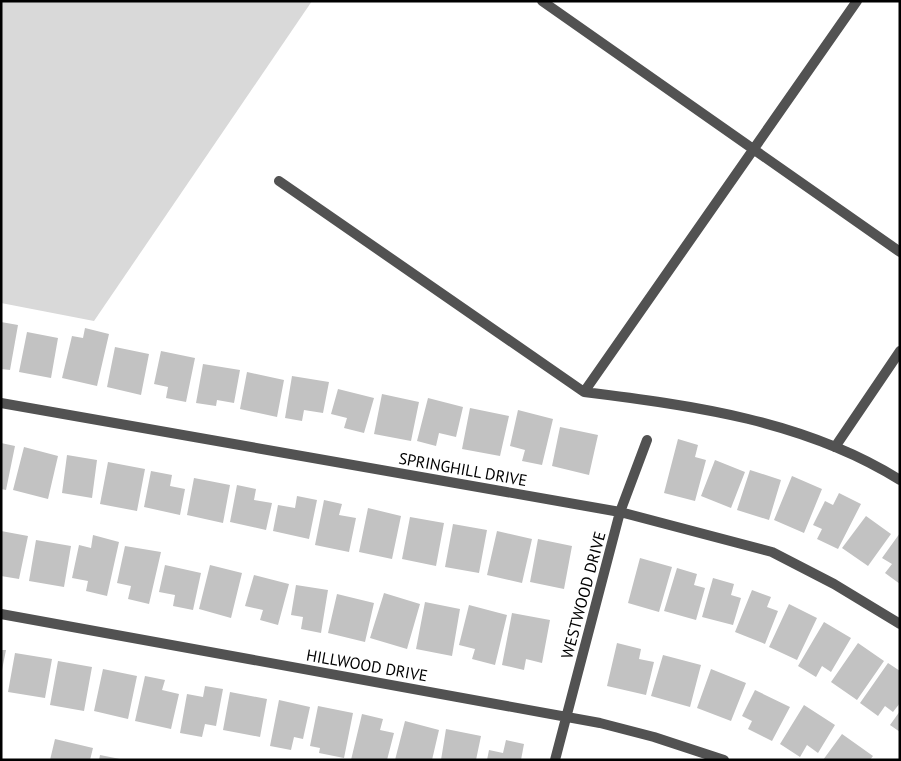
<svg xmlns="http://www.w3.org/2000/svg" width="901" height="761" viewBox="0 0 901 761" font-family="'PT Sans',sans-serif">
	<rect width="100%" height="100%" fill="#fff"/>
	<path fill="#d9d9d9" d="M1,1h311l-218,320 -93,-18z"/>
	<path fill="#c2c2c2" d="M1,322l17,3 -8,45 -9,-1z
		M85,328l24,6 -12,52 -35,-8 10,-42 11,2z
		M27,332l31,6 -7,40 -32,-6z
		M115,347l34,7 -8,41 -34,-8z
		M161,351l34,7 -9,44 -20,-4 2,-11 -14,-3z
		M203,364l37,6 -6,33 -17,-3 -1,6 -20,-3z
		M247,372l37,8 -7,37 -37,-8z
		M292,376l37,6 -6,31 -19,-3 -2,11 -17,-3z
		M338,389l36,9 -10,35 -20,-5 3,-10 -16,-4z
		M382,394l37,8 -8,39 -37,-7z
		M428,398l35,9 -7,30 -17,-4 -3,13 -19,-5z
		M470,408l39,8 -9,40 -38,-7z
		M518,410l35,9 -11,46 -20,-4 3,-11 -15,-4z
		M560,427l38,8 -9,40 -37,-9z
		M678,439l20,6 -3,12 11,3 -11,41 -31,-8z
		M1,443l14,3 -9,44 -5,-1z
		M24,447l34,9 -10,43 -35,-9z
		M67,455l30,5 -5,38 -30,-5z
		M715,460l30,12 -14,36 -30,-12z
		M108,462l37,7 -8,42 -37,-7z
		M750,470l31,10 -12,40 -32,-10z
		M151,471l21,4 -2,11 15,3 -5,26 -36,-8z
		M792,476l30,13 -18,44 -30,-13z
		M194,478l36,7 -7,38 -36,-8z
		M237,485l19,4 -2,11 18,3 -6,27 -36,-8z
		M839,493l22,11 -23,45 -21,-10 5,-10 -9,-4 12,-24 8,4z
		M297,496l20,4 -8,39 -36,-8 5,-26 17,3z
		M324,500l18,4 -3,11 17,3 -7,34 -34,-7z
		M368,508l33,8 -9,43 -33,-7z
		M866,516l25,18 -23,32 -26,-18z
		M410,517l34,6 -8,43 -34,-7z
		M453,524l34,6 -8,43 -34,-6z
		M1,531l27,5 -9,43 -18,-3z
		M497,531l35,8 -10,44 -35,-8z
		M900,533v51l-15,-11 7,-9 -10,-6z
		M93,535l26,7 -12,54 -21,-5 2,-10 -16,-3 7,-33 12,3z
		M538,539l34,7 -8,43 -34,-7z
		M36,540l35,6 -7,41 -35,-6z
		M125,546l36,6 -12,52 -21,-5 3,-13 -14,-3z
		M640,558l32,9 -13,45 -31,-9z
		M165,565l36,8 -8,37 -20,-4 2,-11 -16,-3z
		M210,565l32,8 -11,45 -32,-9z
		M677,568l20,6 -3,11 11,3 -9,32 -32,-9z
		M254,575l35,9 -11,41 -18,-5 3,-10 -18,-4z
		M713,578l21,6 -3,11 10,3 -8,27 -31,-8z
		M296,585l32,5 -7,43 -20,-4 2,-12 -12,-2z
		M752,590l19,7 -4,10 11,4 -13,33 -30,-12z
		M384,593l36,11 -13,45 -37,-11z
		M337,594l37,9 -9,39 -37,-9z
		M425,602l35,7 -8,47 -36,-7z
		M789,604l28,14 -20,42 -28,-13z
		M469,605l38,10 -12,50 -23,-6 3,-10 -16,-4z
		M512,613l38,7 -8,43 -16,-4 -2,11 -22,-5z
		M824,622l27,16 -20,34 -9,-6 -6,11 -18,-11z
		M617,643l24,6 -2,10 15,3 -8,33 -39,-9z
		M858,643l26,18 -27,39 -26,-18z
		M1,650h5l-4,20h-1z
		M15,653l37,6 -7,39 -37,-6z
		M663,655l38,10 -11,42 -39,-11z
		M58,661l34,6 -8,44 -34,-6z
		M888,663l12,8v32l-7,9 -8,-6 -7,10 -18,-13z
		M103,669l34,7 -9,43 -34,-8z
		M711,669l35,14 -15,38 -34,-13z
		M145,676l20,4 -3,10 17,4 -8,35 -36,-8z
		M205,686l18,3 -7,37 -11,-2 -3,13 -22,-4 7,-39 16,3z
		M755,690l35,17 -18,34 -24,-12 4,-8 -10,-5z
		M230,692l37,7 -7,38 -37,-7z
		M279,700l31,7 -7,32 -9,-2 -3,13 -21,-4z
		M804,705l31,20 -17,28 -11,-8 -7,12 -20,-13z
		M318,706l35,7 -9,45 -25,-5 1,-5 -10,-2z
		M900,711v21l-10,-7z
		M362,714l21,5 -3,11 14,3 -7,27h-36z
		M405,721l34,9 -7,30h-37z
		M446,729l35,7 -5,24h-35z
		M842,734l31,22 -3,4h-47z
		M55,739l38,9 -3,12h-40z
		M506,740l18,4 -3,16h-34l2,-10 14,3z
		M100,755l20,4v1h-21z"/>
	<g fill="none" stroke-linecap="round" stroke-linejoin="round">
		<path stroke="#525252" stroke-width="10" d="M542,1l358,251
			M279,181l305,211 273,-391
			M584,392c108,13 222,29 316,88
			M1,403l619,109 152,40 62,32 66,40
			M835,447l65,-96
			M1,614l599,109 54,14 70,23
			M555,760l65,-248 27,-72"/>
	</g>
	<g text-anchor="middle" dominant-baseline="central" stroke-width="4.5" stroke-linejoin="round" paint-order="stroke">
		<g font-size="16" fill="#000" stroke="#fff">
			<text transform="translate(463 469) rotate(10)">SPRINGHILL DRIVE</text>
			<text transform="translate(583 595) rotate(-75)">WESTWOOD DRIVE</text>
			<text transform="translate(367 665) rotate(10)">HILLWOOD DRIVE</text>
		</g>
	</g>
	<rect width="901" height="761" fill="none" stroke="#000000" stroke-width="5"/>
</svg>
